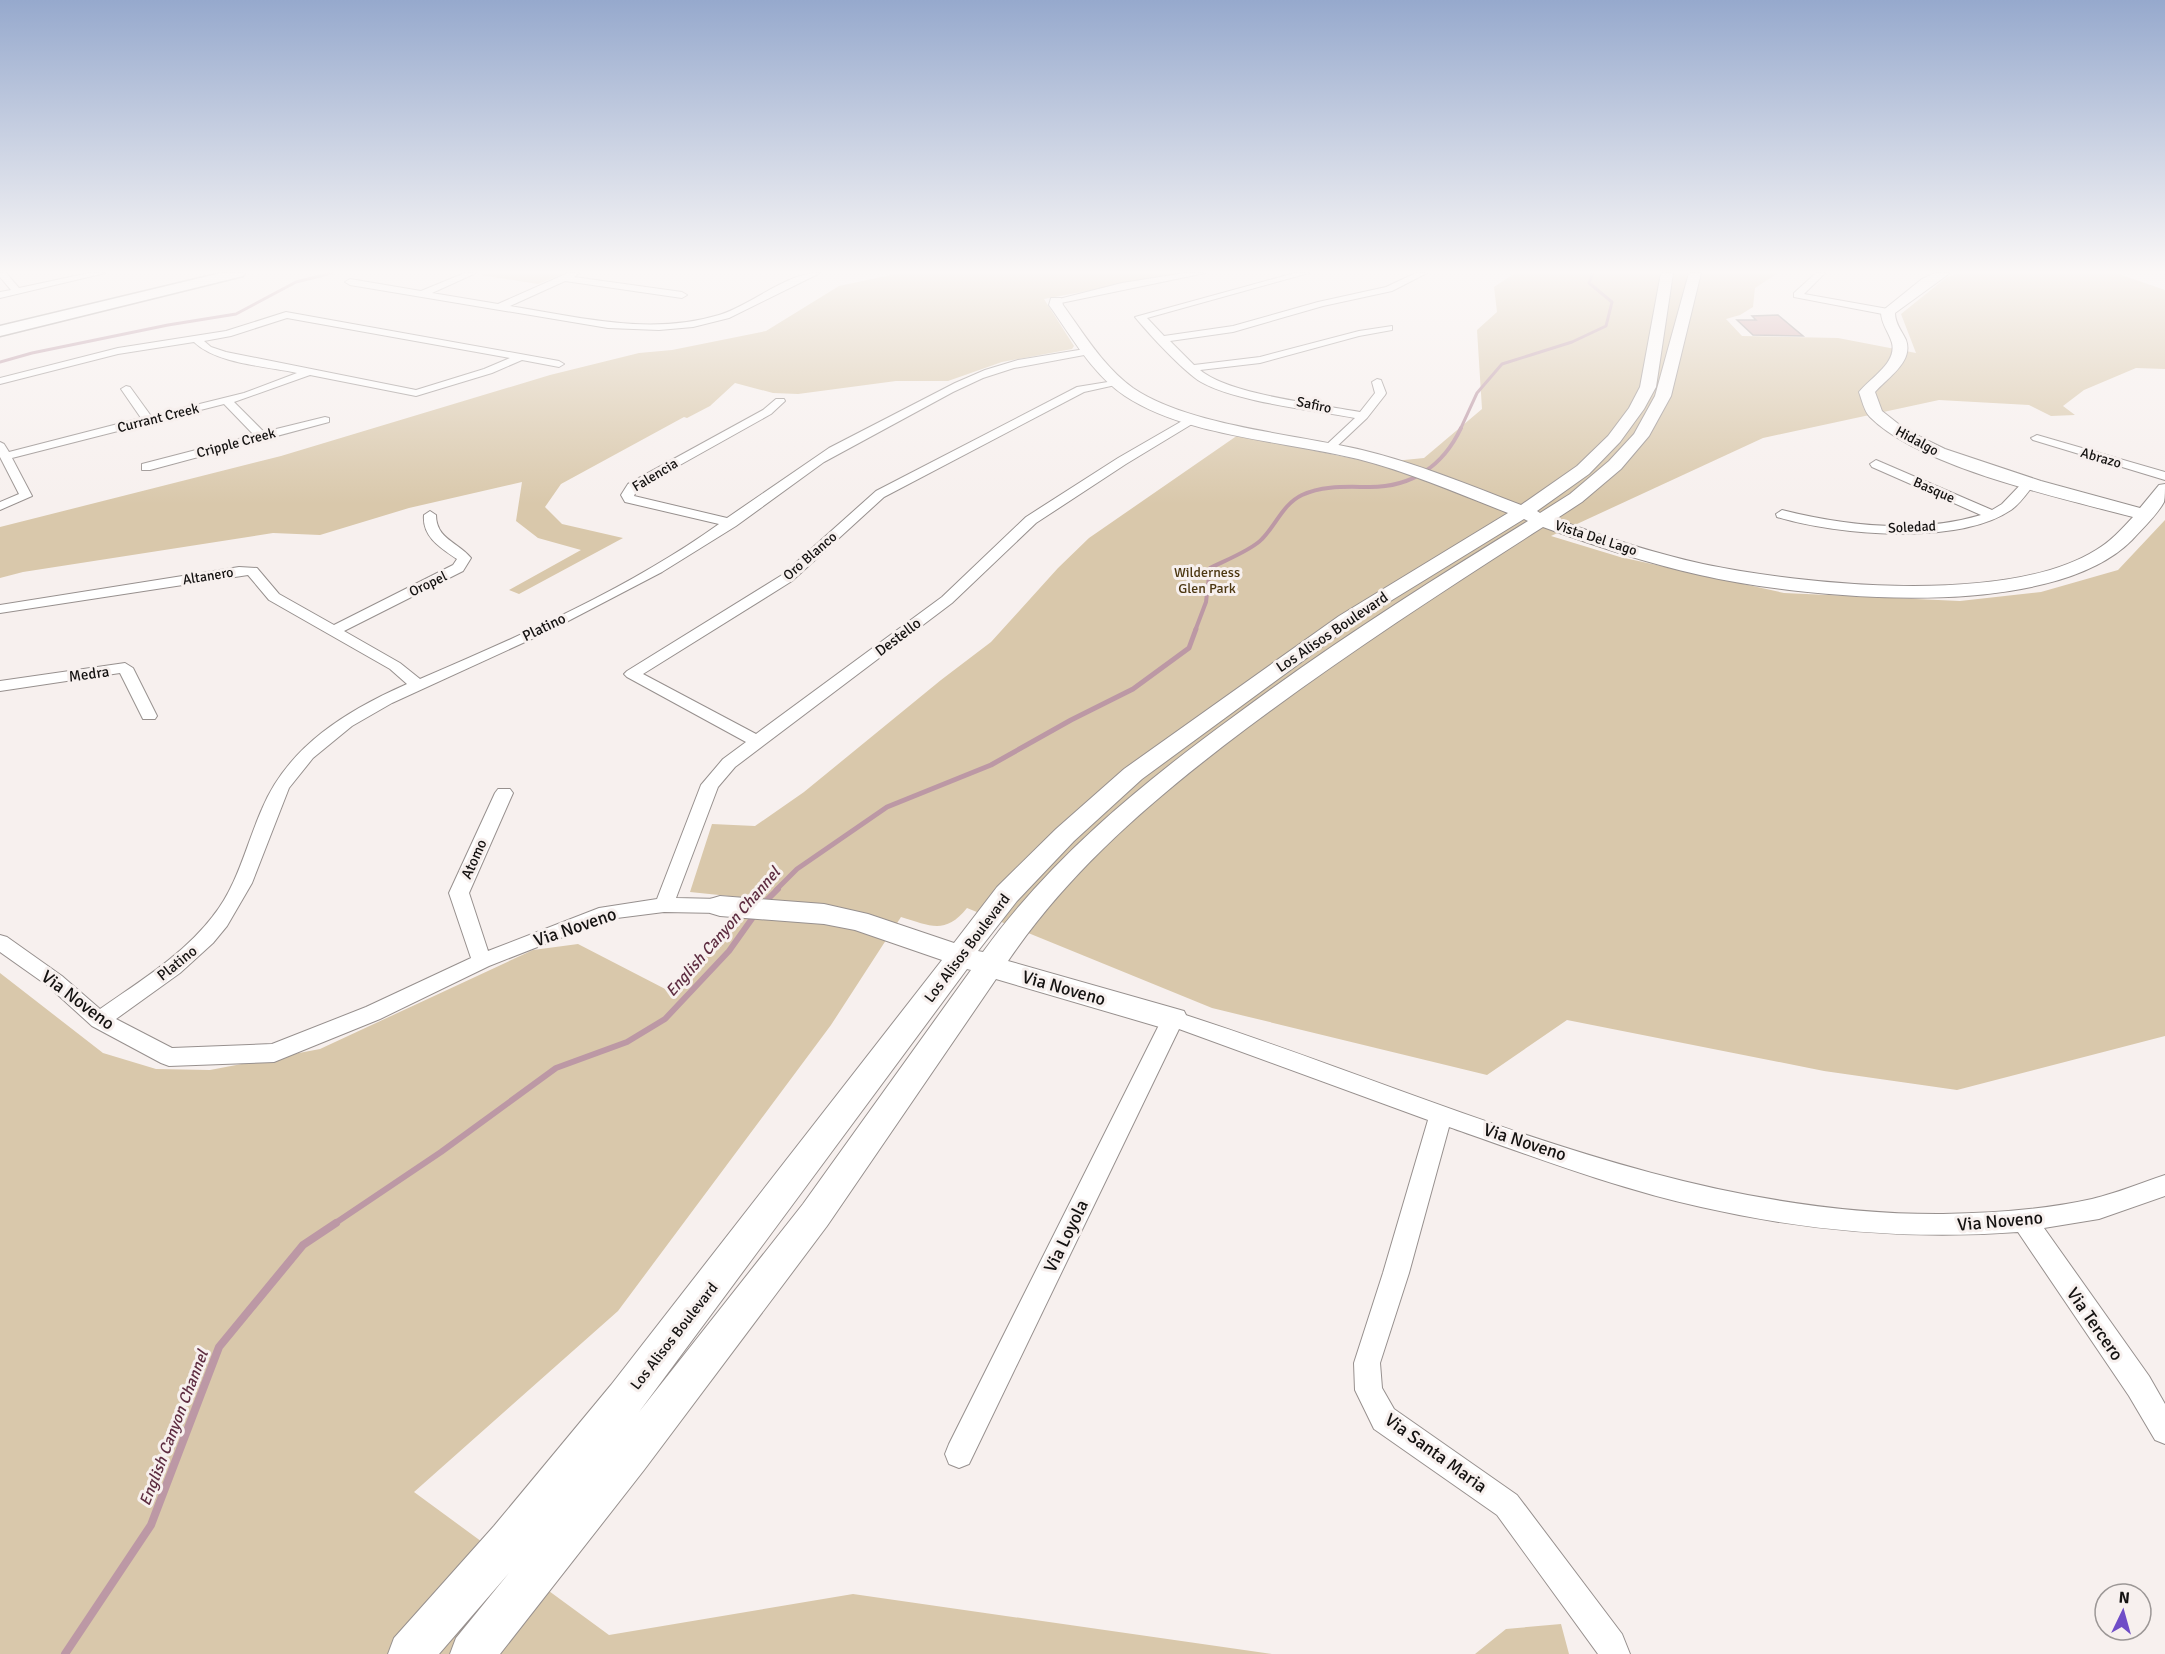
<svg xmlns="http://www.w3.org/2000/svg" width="2165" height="1654" viewBox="0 0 2165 1654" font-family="Signika,sans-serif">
	<rect width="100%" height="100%" fill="#f7f0ee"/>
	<path fill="#d9c8ab" d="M490,273h75l-27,11 -58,-9z
		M900,273h283l-139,26 30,47 -2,3 -70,13 -54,19h-52l-98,13 -25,-1 -38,-10 -25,23 -23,12 -3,-1 -123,67 -16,23 17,17 61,14 -104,56 -10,-4 72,-40 -43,-12 -22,-17 6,-39 -113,26 -89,27 -47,-2 -250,39 -23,6v-51l281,-71 269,-81 89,-22 33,-3 94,-19 73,-45z
		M1515,273h263l-23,15 -2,19 -13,8 -14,4 16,17 96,2 78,15 -15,-39 46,-37 14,-4h155l49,17v79l-29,-1 -52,22 -21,16 12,9 -24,1 -22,-11 -90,-5 -176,38 -212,98 69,21 164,36 176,8 81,-9 77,-22 47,-50v516l-208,54 -133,-19 -257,-51 -80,55 -275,-67 -245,-100c-22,27 -36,18 -66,9l-70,108 -213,286 -204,181 195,143 244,-41 419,60h-1272v-681l103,80 53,16 54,1 110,-21 213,-99 45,-6 93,48 87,-93 -68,-7 22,-68 43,2 49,-34 137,-112 50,-38 67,-74 31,-30 149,-103 136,28 50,-5 58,-49 -5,-79 20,-18 -3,-25z
		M1561,1624l8,30h-94l31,-25z"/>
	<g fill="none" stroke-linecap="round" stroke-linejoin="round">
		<path stroke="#bc98a5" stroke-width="3" d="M0,362l32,-9 136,-28 68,-11 60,-32 36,-9
			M1460,430l17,-37 25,-29 70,-22 34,-16 6,-24 -23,-19 4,-10"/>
		<path stroke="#bc98a5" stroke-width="4" d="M1195,631l11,-29 4,-34c14,-7 42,-18 52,-29 14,-14 21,-35 40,-44 21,-10 45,-8 68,-8 42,0 73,-21 91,-59"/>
		<path stroke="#bc98a5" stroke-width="5" d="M776,890l21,-21 90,-62 104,-42 80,-45 62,-31 56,-41 7,-19"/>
		<path stroke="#bc98a5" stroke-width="6" d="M762,905l16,-16
			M334,1224l107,-72 115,-84 71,-26 38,-23 64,-68 27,-38"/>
		<path stroke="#bc98a5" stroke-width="8" d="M65,1654l86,-129 68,-178 84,-102 33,-22"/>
	</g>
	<path fill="#d2abac" stroke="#989191" stroke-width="1.5" d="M1778,315l25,21 -50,-1 -16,-15h19l-4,-4z"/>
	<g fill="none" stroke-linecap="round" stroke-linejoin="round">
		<g stroke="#97908e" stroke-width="2">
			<path id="street" d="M0,273h6l13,15 70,-15h16l-105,25v-6l11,-2 -11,-13z
				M465,273h11l-44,20 66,11 70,-31h11l-5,4 108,15 5,3 -5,3 -117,-17 -55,25c68,11 140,30 209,9 33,-10 68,-43 101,-42l-91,45 -36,9 -34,3 -51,-2 -258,-43 -5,-3 5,-3 71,12z
				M1185,273h20l-149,31 -5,-3 71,-18z
				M1295,273h14l-162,45 17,18 69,-10 85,-24 68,-15 30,-14h11l-35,18 -69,15 -90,26 -63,9 24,24 66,-8 99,-26 33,-5v4l-33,6 -99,27 -60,7c30,25 119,34 160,42l15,-19 -3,-11 5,-3 4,1 5,13 -1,2 -18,23 -34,32 -4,2 -6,-4 2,-2 30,-28c-42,-8 -119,-16 -154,-36 -18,-11 -52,-48 -66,-65z
				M1816,273h9l-21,21 84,15 5,3 -5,3 -94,-18v-4z
				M286,312l273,49 5,3 -5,3 -37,-7 -30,13 -76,23 -106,-21 -76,27 30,30 61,-15 4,1v4l-179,48h-8v-6l112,-29 -30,-31 -212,54 20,38 -32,14v-8l19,-8 -19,-37v-15l4,2 5,8 132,-34 -20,-29 5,-3 4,1 21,29 93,-23 53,-20c-31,-7 -80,-9 -103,-31l-76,12 -118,30v-6l118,-30 108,-17zM287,318l223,40 -26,11 -68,21 -190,-38 -15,-5 -7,-6 27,-5z
				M1091,348l5,3 -1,2 -81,15 -31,10 -30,14 -129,70 -88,64 -74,46 -113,59 -157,72 -40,23 -39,32 -24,30 -37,95 -25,43 -14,17 -33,30 -64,46 56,29 100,-4 94,-37 105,-49 -22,-65 46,-100 3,-4h12l3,4 -44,100 19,58 111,-43 58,-9 44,-114 22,-26 23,-17 -119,-65 -3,-3 3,-3 155,-96 94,-84 201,-104 43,-7v4l-36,8 -200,105 -92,84 -149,93 113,60 186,-137 84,-80 92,-59 71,-41h8v4l-71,43 -90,59 -84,80 -217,164 -17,20 -42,111 44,1 7,2 3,5 -3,5 -7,2 -56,-1 -55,7 -120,47 -109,53 -106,43 -105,4 -8,-3 -69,-37 -44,-40 -48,-34v-17l7,2 55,39 38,33c40,-28 83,-54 113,-93 25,-31 33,-71 49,-107 26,-63 86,-99 145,-125l-17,-15 -121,-69 -21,-25 -248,38v-8l239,-38 18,1 22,26 55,31 119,-60 4,-6c-16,-11 -35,-22 -33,-44l6,-4 6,4c0,24 22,27 35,43l-8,13 -119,60 56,32 20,16c102,-44 208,-90 299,-155l-94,-22 -4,-7 7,-11 135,-74 13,-11h8l1,2 -14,13 -134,75 -3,7 93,22 102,-70 126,-65 30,-13 33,-10z
				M2037,435l128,37v8l-132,-40 -2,-2z
				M1876,460l116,50 10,-6 23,-24 4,-1 6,4c-7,9 -15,21 -24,27 -53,36 -175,25 -234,7l-1,-3 6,-4c64,16 135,24 199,5l-109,-48 -2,-3z
				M125,663l8,5 24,48 -2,3h-12l-23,-46 -120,18v-10z
				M1173,1011c253,80 500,205 770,203 50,-1 100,-4 149,-15 25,-6 49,-16 73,-24v21l-66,23 -55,9 105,148 16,28v40l-10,-4 -26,-44 -111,-164c-108,8 -212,-1 -317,-25 -86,-19 -169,-51 -252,-80l-40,146 -29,90 2,25 12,21 123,86 105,139 8,20h-32l-101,-139 -123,-86 -19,-39 -1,-27 29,-90 45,-153 -249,-91 -210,435 -10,4 -10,-4 -4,-10 4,-10 213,-425 4,-6z"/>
		</g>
		<g stroke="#97908e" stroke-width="2">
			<path id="secondary" d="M1661,273h12l-17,114 -12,22 -24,33 -31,32 -52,37 3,2 30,-19 39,-33 25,-27 21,-38 34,-123h12l-30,123 -22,40 -28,33 -39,33 -26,17c48,18 97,34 147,45 101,21 303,42 393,-14 14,-8 26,-21 37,-33 -71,-19 -212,-49 -263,-100 -6,-6 -8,-17 -11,-25 11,-14 38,-29 33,-49 -3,-11 -11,-19 -11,-31l41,-33 13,-6h15l-55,40c0,11 7,18 11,27 8,22 -19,38 -31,52l7,19 24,19 39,19 96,32 99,27 19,-23 6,-1c0,5 0,13 -1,18 -7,13 -22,27 -32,38 -82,83 -326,59 -432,35 -54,-12 -105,-29 -157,-48 -100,64 -200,129 -296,201 -89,67 -175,139 -239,233l176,50 4,8 -4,8 -11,4 -177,-52 -169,247 -183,244 -144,184h-50l6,-16 53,-65 -70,81h-51l6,-16 100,-112 117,-141 331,-425 -87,-30 -31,-6 -104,-8 -10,-3 -4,-7 4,-7 10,-3 104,8 44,10 86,29 43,-56 59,-58 68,-60 215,-153 169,-103c-49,-19 -99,-41 -150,-54 -72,-18 -171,-22 -233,-63 -33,-22 -53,-59 -76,-91l2,-7h10l2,7c21,29 40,61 70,83 56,38 162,46 229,62 54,13 107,35 159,55l56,-39 31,-30 21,-28 11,-21zM1524,519l4,2c-101,62 -200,125 -295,196 -93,68 -182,141 -250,235l-5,-1 39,-50 57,-60 68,-62 211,-155zM967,969l4,1 -168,234 -164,208z"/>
		</g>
		<g stroke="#97908e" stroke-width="3">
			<path id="primary" d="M221,273h24l-2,3 -243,60v-10z"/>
		</g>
		<use href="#street" fill="#fff" fill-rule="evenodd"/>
		<use href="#secondary" fill="#fff" fill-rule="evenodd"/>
		<use href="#primary" fill="#fff" fill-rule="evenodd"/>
	</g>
	<linearGradient id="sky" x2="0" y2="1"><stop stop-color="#96a9cd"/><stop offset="0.54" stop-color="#fbf8f7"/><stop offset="1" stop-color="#fbf8f7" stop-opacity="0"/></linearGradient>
	<rect width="2165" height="504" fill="url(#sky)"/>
	<g text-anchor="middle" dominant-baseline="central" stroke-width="6" stroke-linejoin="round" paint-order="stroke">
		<g font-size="14" fill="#141211" stroke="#f7f0ee">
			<text transform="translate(1314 405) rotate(12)">Safiro</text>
			<text transform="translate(158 418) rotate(-14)">Currant Creek</text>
			<text transform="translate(1917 441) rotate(28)">Hidalgo</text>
			<text transform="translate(236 443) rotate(-15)">Cripple Creek</text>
			<text transform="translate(2101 458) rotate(16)">Abrazo</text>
			<text transform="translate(655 475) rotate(-31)">Falencia</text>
			<text transform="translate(1934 490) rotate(24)">Basque</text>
			<text transform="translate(1912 527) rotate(-3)">Soledad</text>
			<text transform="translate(1596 538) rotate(18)">Vista Del Lago</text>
			<text transform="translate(810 556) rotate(-41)">Oro Blanco</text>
			<text transform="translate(208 576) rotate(-9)">Altanero</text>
			<text transform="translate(428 584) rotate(-26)">Oropel</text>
		</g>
		<g font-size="14" fill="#4c3711" stroke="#f7f0ee">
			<text x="1207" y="572">Wilderness<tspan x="1207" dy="16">Glen Park</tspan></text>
		</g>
		<g font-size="15" fill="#141211" stroke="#f7f0ee">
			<text transform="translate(544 627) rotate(-26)">Platino</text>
			<text transform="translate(1332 632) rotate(-34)">Los Alisos Boulevard</text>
			<text transform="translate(898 637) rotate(-37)">Destello</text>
			<text transform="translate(89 674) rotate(-8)">Medra</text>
			<text transform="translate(474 859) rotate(-66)">Atomo</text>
			<text transform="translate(967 948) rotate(-53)">Los Alisos Boulevard</text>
			<text transform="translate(177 963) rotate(-39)">Platino</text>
			<text transform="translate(674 1336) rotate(-52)">Los Alisos Boulevard</text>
		</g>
		<g font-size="16" font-style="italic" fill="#5e2d41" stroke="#f7f0ee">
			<text transform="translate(723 932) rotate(-49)">English Canyon Channel</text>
			<text transform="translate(174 1428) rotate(-69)">English Canyon Channel</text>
		</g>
		<g font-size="18" fill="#141211" stroke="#f7f0ee">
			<text transform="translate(575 927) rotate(-19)">Via Noveno</text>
			<text transform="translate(1064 988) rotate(16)">Via Noveno</text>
			<text transform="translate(78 1000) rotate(37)">Via Noveno</text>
			<text transform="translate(1525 1142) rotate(18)">Via Noveno</text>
			<text transform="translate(2000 1221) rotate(-5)">Via Noveno</text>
			<text transform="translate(1066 1236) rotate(-64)">Via Loyola</text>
			<text transform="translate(2095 1324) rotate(55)">Via Tercero</text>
			<text transform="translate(1436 1453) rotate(36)">Via Santa Maria</text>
		</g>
	</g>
	<g transform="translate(2123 1612) rotate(5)"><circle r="28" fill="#f7f0ee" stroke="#9c9796" stroke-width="1.5"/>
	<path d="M0-4.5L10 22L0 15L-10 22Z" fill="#6f4dc7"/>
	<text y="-9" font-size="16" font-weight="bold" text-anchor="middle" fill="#141211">N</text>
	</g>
</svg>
